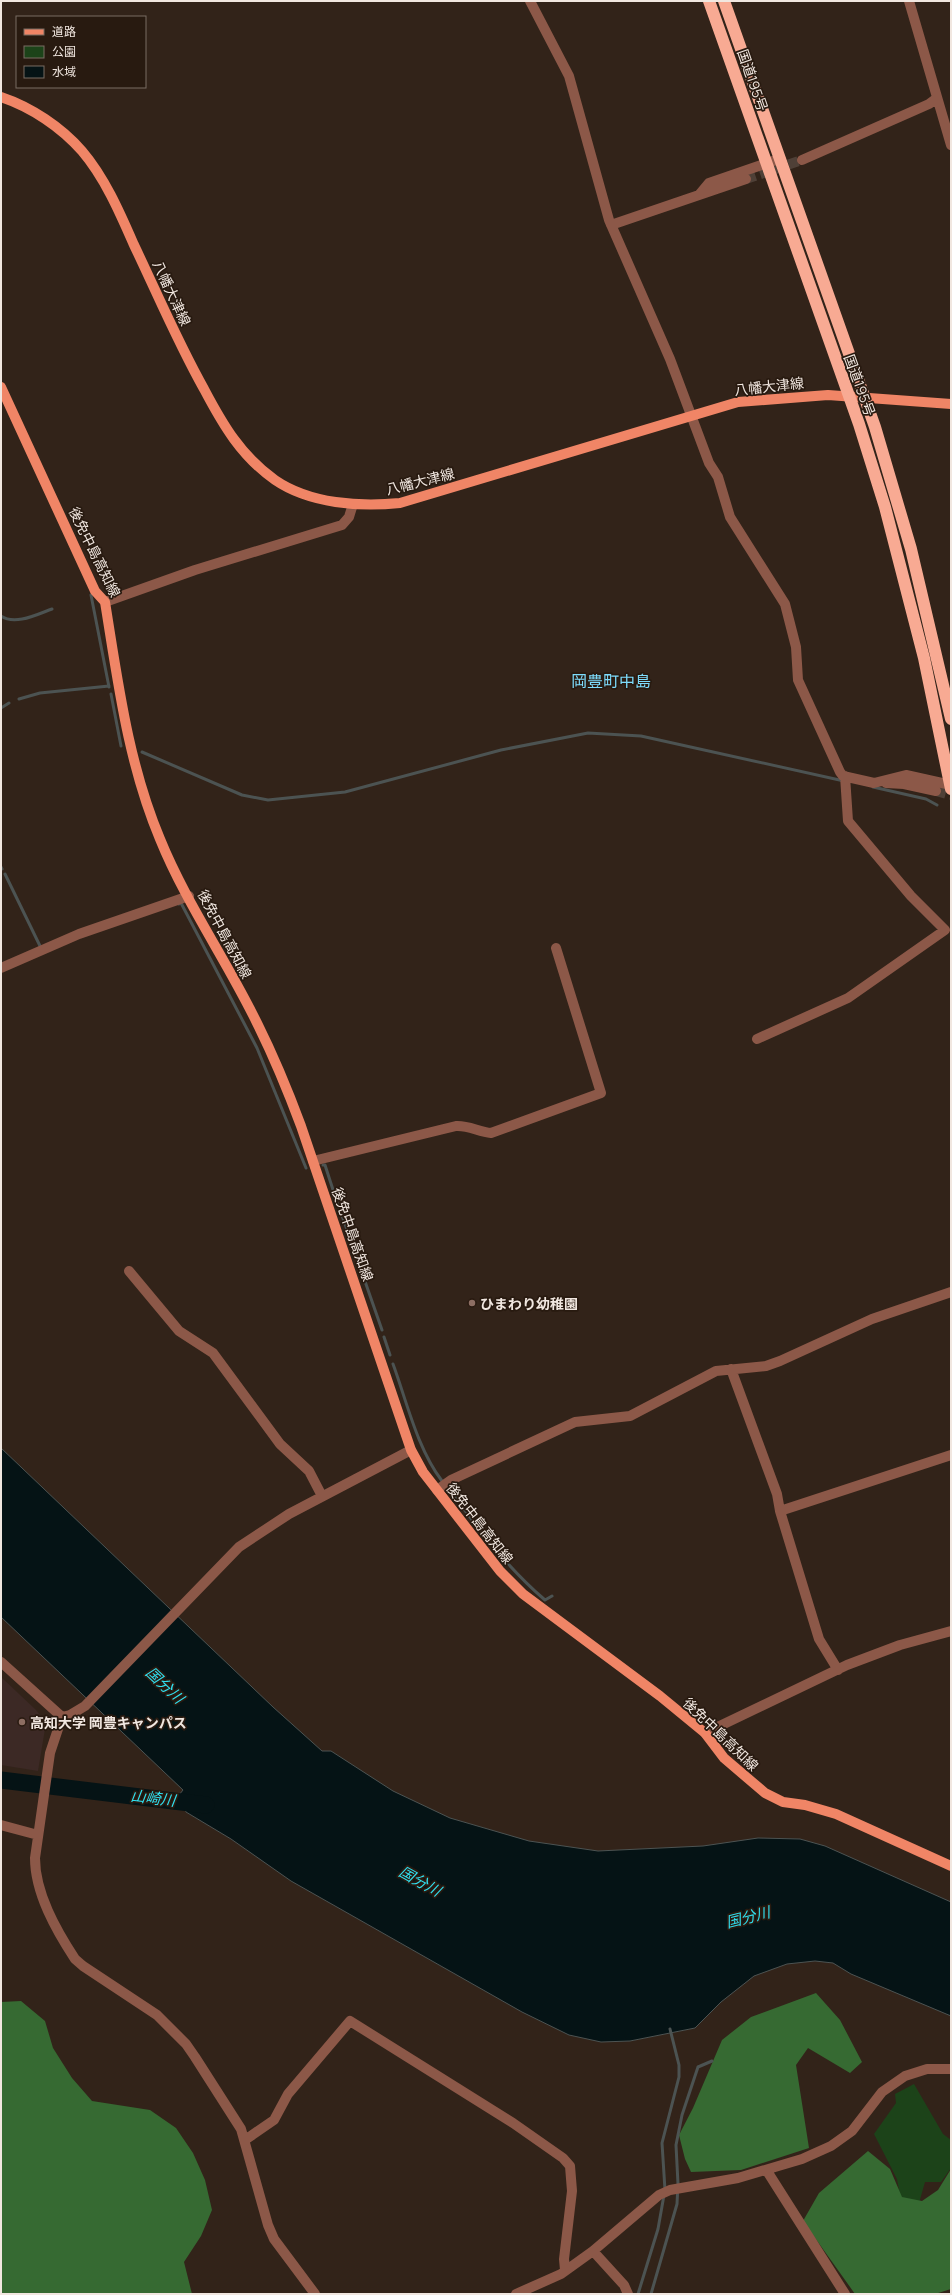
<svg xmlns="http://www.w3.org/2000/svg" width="952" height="2295" viewBox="0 0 952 2295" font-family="Manrope,'Noto Sans JP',sans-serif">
	<rect width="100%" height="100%" fill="#322319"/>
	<path fill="#3c2925" d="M1,1677l35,33 7,9 2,10 -7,42 -37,-6z"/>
	<path fill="#1c4319" d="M914,2084l29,50 8,6v28l-10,14h-16l-10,35 -12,-4 -6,-34 -23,-45 22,-31 -1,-9z"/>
	<path fill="#366a32" d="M816,1993l24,27 22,42 -12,11 -42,-25 -12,17 13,83 -68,22 -50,2 -6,-13 -6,-24 14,-27 29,-68 29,-23z
		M21,2001l24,20 8,27 19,30 20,23 58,9 26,18 17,25 12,27 7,30 -11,26 -17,26 8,32h-191v-292z
		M868,2151l22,18 12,28 20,4 16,-11 13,-21v120l-16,5h-80l-52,-73 16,-28z"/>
	<path fill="#051315" stroke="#4c5352" d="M1,1448l272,259 49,44h9l62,40 57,27 79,23 69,10 105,-5 55,-8 42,1 25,7 126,56v114l-100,-42 -18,-11 -18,-2 -28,3 -33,12 -33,26 -26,26 -65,13 -29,1 -32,-7 -47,-23 -231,-131 -60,-42 -45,-27 -7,-17 4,-5 -182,-173z"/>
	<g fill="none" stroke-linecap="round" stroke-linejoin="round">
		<path stroke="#4c5352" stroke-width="3" d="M91,595l18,92
			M1,616c14,10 37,-2 51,-7
			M111,694l10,52
			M19,699l21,-6 69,-7
			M1,708l8,-5
			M142,752l100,43 26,5 77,-8 156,-42 87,-17 53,3 203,45
			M873,787l53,12 11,6
			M1,867l1,2
			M5,874l36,74
			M179,904l2,-1 76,145 49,120
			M323,1165h2l10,31
			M338,1204l44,126
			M384,1337l6,18
			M393,1364c14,38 24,84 49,117
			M449,1488c28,41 59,80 96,112l7,-4
			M665,2190l-3,-47 17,-66v-12l-9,-36
			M638,2294l20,-65 6,-34
			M651,2294l26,-90 1,-20 -2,-39 6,-30 16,-48 14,-6"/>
		<path stroke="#051315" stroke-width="17" d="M1,1780l205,25"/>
		<path stroke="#4f4037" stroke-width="10" stroke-dasharray="10 5" stroke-linecap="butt" d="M746,179l56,-19
			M936,791l15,4"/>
		<path stroke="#8c5848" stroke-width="10" d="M530,1l39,75 40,144 61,139 39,104 9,14 12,40 55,87 11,43 2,33 42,92 3,4 31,7 32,-8 45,10
			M909,1l42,144
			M802,160l127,-56 8,-6
			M699,195l10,-12 70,-24
			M611,225l135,-46
			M105,602l90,-32 147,-45 7,-8 4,-13
			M886,783l18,1 32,7
			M1,968l78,-34 110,-38
			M757,1039l91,-41 97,-68 -34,-34 -63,-75 -3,-45
			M313,1161l143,-35c12,-1 23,6 35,7l110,-40 -45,-145
			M129,1271l50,60 34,22 67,91 29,27 13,25
			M731,1369l46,125 3,17 39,128 19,31
			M437,1490l14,-10 124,-58 55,-6 86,-45 50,-5 14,-5 92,-42 79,-27
			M780,1511l171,-56
			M1,1662l61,55 8,-2 15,-9 154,-159 50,-33 122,-64
			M62,1717l-12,36 -15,105c0,35 21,72 40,101l8,7 74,49 29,29 9,13 46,72 27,96 6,14 41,55
			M705,1733l142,-68 53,-20 51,-14
			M1,1825l37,10
			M245,2140l29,-20 14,-26 62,-73 163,102 50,35 7,8 2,25 -8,68 1,11
			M767,2171l78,123
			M593,2251l31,34 4,9
			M516,2294l45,-20 32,-23 66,-56 11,-5 68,-12 64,-19 29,-13 21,-15 30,-39 23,-16 22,-7h24"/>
		<path stroke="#f08566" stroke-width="10" d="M1,97c30,10 60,30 81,54 23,27 38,62 52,94 23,48 44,98 70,144 19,36 37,67 71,91 35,24 85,27 125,23l338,-101 90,-7 123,9
			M1,387l94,204 10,11c13,80 23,161 55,237 26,64 67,122 97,184 17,34 31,68 44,103l110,324 12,22 77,99 23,23 137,102 45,37 19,25 41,35 18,9 22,3 31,9 115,52"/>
		<path stroke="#f8aa93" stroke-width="12" d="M709,1l150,423 26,83 39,151 27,131
			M724,1l151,426 36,122 40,170"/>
	</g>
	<g fill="#8d6e63" stroke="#281a10" stroke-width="1.5">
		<circle cx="472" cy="1303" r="4"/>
		<circle cx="22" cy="1722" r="4"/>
	</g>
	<g text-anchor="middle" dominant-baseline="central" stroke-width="3.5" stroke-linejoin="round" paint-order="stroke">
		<g font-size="14" fill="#f1e7e0" stroke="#281a10">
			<text transform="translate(753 80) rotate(71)">国道195号</text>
			<text transform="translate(172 293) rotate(65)">八幡大津線</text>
			<text transform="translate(860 385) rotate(70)">国道195号</text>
			<text transform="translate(769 386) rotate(-6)">八幡大津線</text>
			<text transform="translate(420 481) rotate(-14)">八幡大津線</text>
			<text transform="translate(95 552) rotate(64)">後免中島高知線</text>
			<text transform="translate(225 934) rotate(62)">後免中島高知線</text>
			<text transform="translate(353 1234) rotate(71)">後免中島高知線</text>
			<text transform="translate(480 1523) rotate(52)">後免中島高知線</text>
			<text transform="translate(721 1734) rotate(44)">後免中島高知線</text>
		</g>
		<g font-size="14" font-weight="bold" fill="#f1e7e0" stroke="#281a10" text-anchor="start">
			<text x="480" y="1303">ひまわり幼稚園</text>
			<text x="30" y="1722">高知大学 岡豊キャンパス</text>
		</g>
		<g font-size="15" font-style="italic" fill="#30dfef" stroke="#281a10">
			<text transform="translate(165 1685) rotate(43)">国分川</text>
			<text transform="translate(153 1798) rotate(7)">山崎川</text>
			<text transform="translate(420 1881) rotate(29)">国分川</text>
			<text transform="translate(748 1917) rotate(-14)">国分川</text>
		</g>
		<g font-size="16" fill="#7edcfc" stroke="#281a10">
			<text x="611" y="681">岡豊町中島</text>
		</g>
	</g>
	<rect width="952" height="2295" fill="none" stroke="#f1e7e0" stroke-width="4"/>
	<rect x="16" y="16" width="130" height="72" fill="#281a10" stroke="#786c63"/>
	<rect x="24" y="29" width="20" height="6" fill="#f08566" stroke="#786c63"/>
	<text x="52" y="36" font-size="12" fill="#f1e7e0">道路</text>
	<rect x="24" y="46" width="20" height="12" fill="#1c4319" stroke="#786c63"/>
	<text x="52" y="56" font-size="12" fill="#f1e7e0">公園</text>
	<rect x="24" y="66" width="20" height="12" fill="#051315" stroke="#786c63"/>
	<text x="52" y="76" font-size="12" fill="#f1e7e0">水域</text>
</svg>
